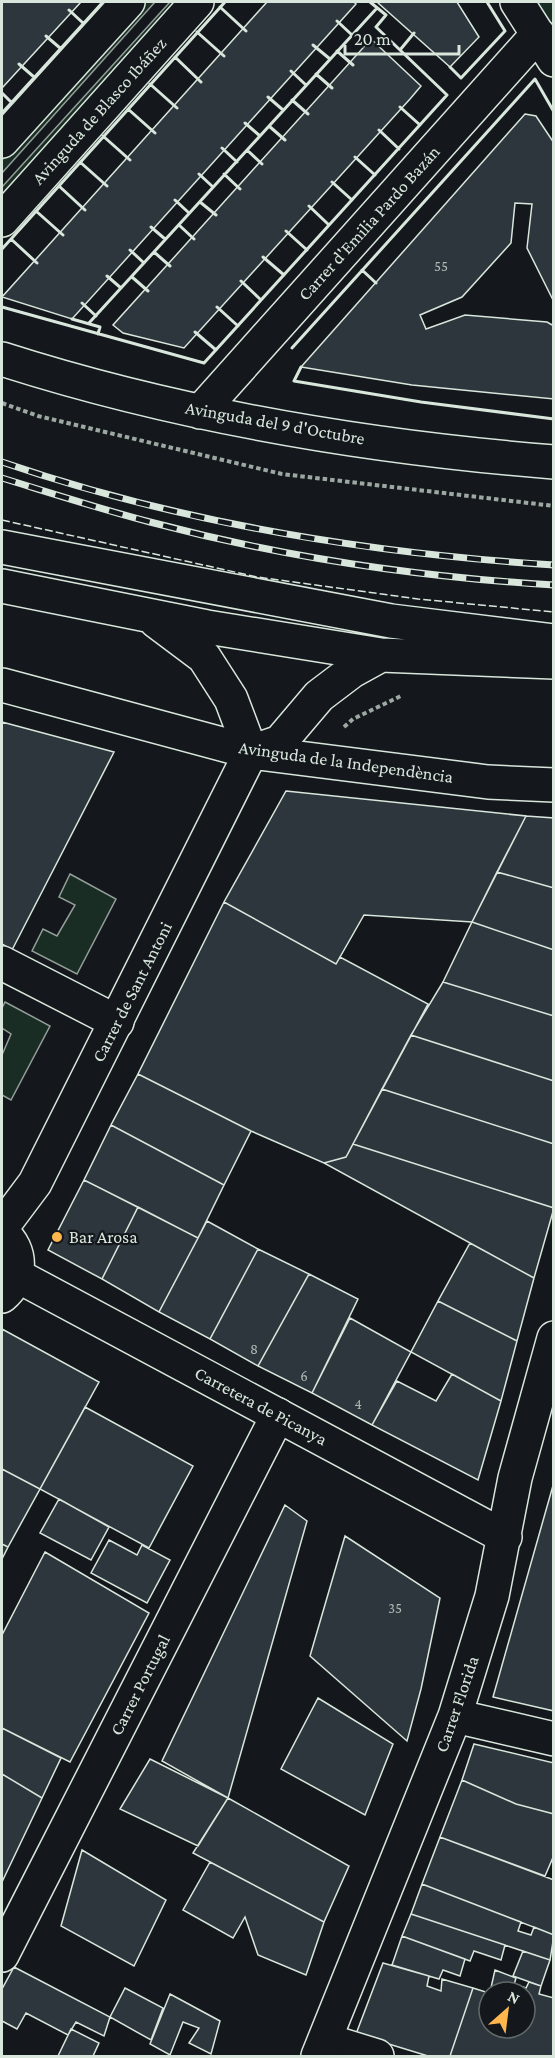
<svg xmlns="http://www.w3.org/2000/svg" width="555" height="2058" viewBox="0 0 555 2058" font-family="'Crimson Pro',serif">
	<rect width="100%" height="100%" fill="#14181c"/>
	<path fill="#1a2d24" stroke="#939e99" stroke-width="1.5" d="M143,2h12l-153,171v-13z
		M170,2h11l-179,199v-14z
		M535,2h18v30z
		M70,874l46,25 -39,75 -45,-23 11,-22 14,7 18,-31 -16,-8z
		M5,1002l45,24 -39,74 -9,-5v-40l9,-21 -9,-6v-20z"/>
	<path fill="#2c363c" stroke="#d8e6dc" stroke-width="1.5" d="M2,2h79l-79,86z
		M267,2h87l2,2 -284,315 -70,-22z
		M377,2h80l22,35 -29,30z
		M371,39l50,47 -11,13 -226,249 -61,-15 -10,-8z
		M525,114l11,2 18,27v159l-27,-54 5,-44 -17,-1 -4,40 -49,54 -42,18 6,14 39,-14 82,7 7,4v73l-142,-14 -111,-18z
		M2,722l112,30 -102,198 -10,-6z
		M286,791l240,25 -54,106 -108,-7 -28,49 -112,-62z
		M526,816l28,2v70l-57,-16z
		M497,872l57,16v62l-82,-28z
		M224,902l112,62 4,-7 88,47 -82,153 -22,6 -73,-32 -113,-57z
		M472,922l82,28v66l-111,-34z
		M443,982l111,34v65l-143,-46z
		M411,1035l143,46v63l-172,-55z
		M138,1074l113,57 -27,54 -113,-60z
		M382,1089l172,55v64l-201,-64z
		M111,1125l113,60 -26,53 -114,-58z
		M353,1144l201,64 -20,70 -210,-115 22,-6z
		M84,1180l54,27 -36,72 -54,-29z
		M138,1207l60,31 -39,74 -57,-33z
		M207,1221l51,28 -48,90 -51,-27z
		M470,1243l64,35 -17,63 -79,-40z
		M258,1249l51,25 -51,92 -48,-27z
		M309,1274l49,25 -46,94 -54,-27z
		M438,1301l79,40 -16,60 -90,-49z
		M350,1318l61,34 -39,73 -60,-32z
		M2,1329l97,53 -59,107 -38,-20z
		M452,1374l49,27 -23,79 -106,-55 25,-44 39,20z
		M85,1407l108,59 -44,82 -109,-59z
		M2,1469l38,20 -32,58 -6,-3z
		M554,1482v229l-61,-14z
		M59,1499l50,28 -18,33 -51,-27z
		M285,1505l22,16 -79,277 -66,-37z
		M345,1536l95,62 -19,91 -14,52 -97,-85z
		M109,1540l28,15 5,-10 28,15 -23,43 -56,-30z
		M2,1544l6,3 -6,12z
		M45,1552l104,61 -79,149 -68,-34v-93z
		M318,1698l75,46 -28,71 -84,-46z
		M2,1728l59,30 -19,40 -40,-24z
		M474,1744l80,19v51l-38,-10 -54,-24z
		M150,1759l78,39 -30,48 -78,-37z
		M2,1774l40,24 -40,84z
		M462,1780l54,24 38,10v41l-9,21 -105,-39z
		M228,1798l121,68 -25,56 -131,-69z
		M440,1837l114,43v55l-132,-51z
		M82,1850l84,50 -32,66 -73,-40z
		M210,1862l114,60 -18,53 -48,-20 -13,-38 -12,21 -50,-28z
		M422,1884l99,38 -3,9 13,4 3,-8 20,8 -4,25 -139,-46z
		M411,1914l94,31 -4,15 -27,-9 -4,10 -68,-25z
		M402,1936l63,23 -5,17 -17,-6 -4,9 -47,-14z
		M523,1951l27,9 -9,26 -28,-10z
		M383,1963l46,13 -2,10 14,5 1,-12 31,9 -23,68h-22l-72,-22z
		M14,1967l96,50 -6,19 -28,-14 -8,13 -42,-22 -9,16 -15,-8v-32z
		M495,1970l21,8 -4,14h-22z
		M529,1982l12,4 -2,8 15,4v58h-104l23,-68 16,5v35h36v-36h-13l2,-8 12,4z
		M125,1988l38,20 -12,32 -41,-23z
		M170,1994l50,27 -9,33 -22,-11 10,-15 -16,-6 -13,33 -20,-11z
		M71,2029l28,14 -6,13h-35z"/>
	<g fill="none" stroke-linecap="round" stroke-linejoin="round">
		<g stroke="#d8e6dc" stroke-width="36">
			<path id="street" d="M517,2l37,58
				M2,141l126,-139
				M2,220l195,-218
				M2,359c178,57 365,88 552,103
				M200,412l338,-378
				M2,685l249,67
				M2,963l115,59
				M2,1955l276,-540
				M325,2040l52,16"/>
		</g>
		<g stroke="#d8e6dc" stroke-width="36">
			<path id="secondary" d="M2,547l389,74 163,20
				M2,586l205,41 174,28 173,7
				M156,621l48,36 27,42 20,53
				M251,752l237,30 66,3
				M251,752l29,-10 39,-46 33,-25 29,-16
				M2,1227l33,-44 216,-431
				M2,1233c21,17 20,46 0,63
				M16,1275l489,262
				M455,1716l99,23
				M318,2056l137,-340 37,-120 23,-118 39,-140"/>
		</g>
		<path stroke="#9da8a2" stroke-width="4" stroke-dasharray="4.5 3" stroke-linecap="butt" d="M2,403l36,13 244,58 272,32
			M344,727l9,-8 50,-24"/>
		<use href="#street" stroke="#14181c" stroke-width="33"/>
		<use href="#secondary" stroke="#14181c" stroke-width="33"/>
		<g stroke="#d8e6dc" stroke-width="7">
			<path id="rail" d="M2,462c178,61 364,91 552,103
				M2,478c49,15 98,31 148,44 132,35 267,55 404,63"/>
		</g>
		<use href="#rail" stroke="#14181c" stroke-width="4.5" stroke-dasharray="14" stroke-linecap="butt"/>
		<path stroke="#d8e6dc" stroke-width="1.5" stroke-dasharray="8 3" stroke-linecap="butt" d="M2,520l255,57 161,22 136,13"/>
		<path stroke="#d8e6dc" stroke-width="3" d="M220,7l26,24
			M69,10l14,13
			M337,21l15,14
			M197,32l27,24
			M46,36l14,12
			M313,45l17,14
			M400,50l14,-17
			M337,51l16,14
			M175,57l26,25
			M19,64l15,13
			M450,67l11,11 44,-47 -18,-29
			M291,71l15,14
			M316,74l16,14
			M150,84l27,24
			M2,93l9,9
			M268,97l15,13
			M292,100l16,14
			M400,107l20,18
			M128,109l27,24
			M2,113l101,-111
			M245,123l15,13
			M269,126l16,14
			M379,130l20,19
			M103,136l27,24
			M222,148l15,14
			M247,150l15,14
			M355,157l20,18
			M80,162l27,24
			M199,174l14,13
			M224,174l16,15
			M332,182l20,18
			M59,186l26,24
			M175,200l14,13
			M200,202l16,13
			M309,206l20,19
			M36,211l27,24
			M179,225l15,14
			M151,227l14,12
			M286,231l21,19
			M11,239l26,24
			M2,249l223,-247
			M130,250l14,13
			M154,252l16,14
			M263,257l21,18
			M362,270l14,13
			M107,276l14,12
			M132,277l16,14
			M241,281l20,19
			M82,303l14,13
			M2,307l202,56 243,-268 -71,-68 10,-12 -16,-13
			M217,307l21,19
			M72,319l28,8 -2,7
			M89,323l288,-315
			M195,332l21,18
			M292,348l243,-269 19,33
			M301,367l-7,14 127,21 133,17"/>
	</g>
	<circle fill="#ffb74d" stroke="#14181c" stroke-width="2" cx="57" cy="1237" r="6"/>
	<g text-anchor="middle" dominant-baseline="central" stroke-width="4.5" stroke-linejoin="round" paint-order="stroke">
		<g font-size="15" fill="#adbab4">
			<text x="441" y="266">55</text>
			<text x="254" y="1349">8</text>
			<text x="304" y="1376">6</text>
			<text x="358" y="1404">4</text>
			<text x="395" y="1608">35</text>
		</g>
		<g font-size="18" fill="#d8e6dc" stroke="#14181c">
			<text transform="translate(99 111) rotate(-48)">Avinguda de Blasco Ibáñez</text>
			<text transform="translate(369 223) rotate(-48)">Carrer d'Emilia Pardo Bazán</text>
			<text transform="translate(275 423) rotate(10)">Avinguda del 9 d'Octubre</text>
			<text transform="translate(346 762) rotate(8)">Avinguda de la Independència</text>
			<text transform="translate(132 992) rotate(-63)">Carrer de Sant Antoni</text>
			<text transform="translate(261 1406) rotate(28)">Carretera de Picanya</text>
			<text transform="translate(140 1685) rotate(-63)">Carrer Portugal</text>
			<text transform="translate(457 1704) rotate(-71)">Carrer Florida</text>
		</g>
		<g font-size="18" fill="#d8e6dc" stroke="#14181c" text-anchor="start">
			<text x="69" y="1237">Bar Arosa</text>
		</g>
	</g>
	<rect width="555" height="2058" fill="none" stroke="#d8e6dc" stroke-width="6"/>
	<g transform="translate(507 2010) rotate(28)"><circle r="28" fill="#14181c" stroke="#626a69" stroke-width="1.5"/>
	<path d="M0-4.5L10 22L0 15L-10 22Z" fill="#ffb74d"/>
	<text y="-9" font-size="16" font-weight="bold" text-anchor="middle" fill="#d8e6dc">N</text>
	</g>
	<path d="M345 45v9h114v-9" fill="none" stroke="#d8e6dc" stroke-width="3"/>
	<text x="354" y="45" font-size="18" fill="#d8e6dc" stroke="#14181c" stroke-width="4.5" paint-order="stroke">20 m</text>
</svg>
